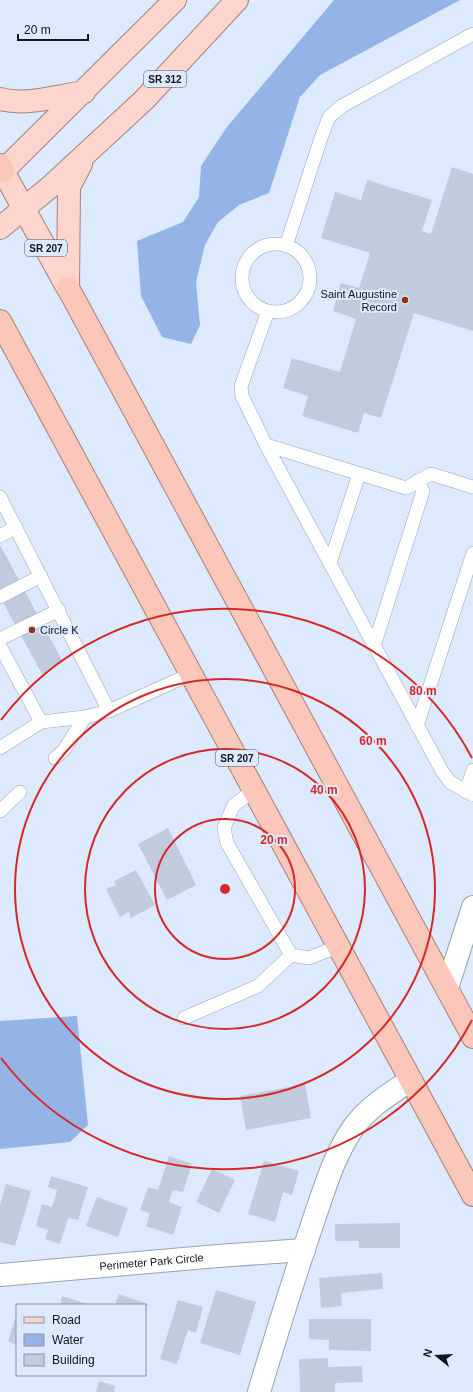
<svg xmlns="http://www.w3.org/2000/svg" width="473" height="1392" viewBox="0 0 473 1392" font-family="Helvetica,sans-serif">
	<rect width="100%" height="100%" fill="#dde9fc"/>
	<path fill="#94b4e8" d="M334,0h126l-140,75 -20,22 -31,96 -30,12 -21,17 -13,23 -9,37 4,43 -9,19 -29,-7 -21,-41 -4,-55 46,-19 16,-25 2,-31 26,-39z
		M77,1016l11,109 -18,17 -70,7v-128z"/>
	<path fill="#c0ccde" d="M452,167l21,7v157l-59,-18 -33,105 -17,-5 -6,20 -56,-17 6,-20 -25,-8 9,-30 48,14 16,-53 -23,-8 8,-28 18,5 11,-35 -49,-15 14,-46 26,8 6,-20 65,20 -10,31 9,3z
		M0,545l63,117 -21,12 -42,-77z
		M168,828l28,57 -29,15 -29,-56z
		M136,870l19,35 -24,13 -2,-6 -9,5 -14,-28 10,-4 -2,-4z
		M305,1084l6,34 -65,12 -6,-34z
		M169,1156l23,8 -9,28 -10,-2 -4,12 13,5 -9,28 -27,-9 4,-13 -10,-3 8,-23 10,3z
		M264,1161l35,10 -7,24 -9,-3 -8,30 -27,-8z
		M212,1169l23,11 -16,33 -23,-11z
		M51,1176l37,11 -10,33 -10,-2 -8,26 -15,-5 3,-9 -12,-4 6,-22 10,3 5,-17 -9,-3z
		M6,1184l25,7 -16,55 -15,-4v-37z
		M97,1197l31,11 -10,29 -32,-11z
		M400,1223v25h-41v-7h-24v-17z
		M382,1273l1,16 -42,4 1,13 -21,2 -2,-30z
		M216,1290l40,12 -16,53 -40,-12z
		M119,1294l29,10 -3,8v-7h-30z
		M62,1296l29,9h-31z
		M178,1300l25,7 -7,26 -8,-3 -11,34 -17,-5z
		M17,1313v32l-9,-4z
		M309,1319h62v32l-42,-1v-10l-20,-1z
		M328,1358v9l34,-1 1,16 -28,1v9h-35l-1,-33z
		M99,1381l16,5 -1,6h-18z"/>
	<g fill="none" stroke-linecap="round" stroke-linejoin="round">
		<g stroke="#98a3b5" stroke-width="14">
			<path id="service" d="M242 278a34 34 0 1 1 68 0a34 34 0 1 1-68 0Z
				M286,246l35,-108 8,-21 13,-11 131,-72
				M268,311l-27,75 1,10 24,49 176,326 8,11 23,13
				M266,445l140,43 25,-14 42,13
				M0,497l109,214 82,-37
				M0,536l16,-9
				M330,563l29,-89
				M0,597l41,-21
				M0,639l59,-29
				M0,646l41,76 44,-5 24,-6
				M374,646l49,-155 -6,-10
				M417,726l56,-173
				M0,748l41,-26
				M55,758l9,-8 21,-33
				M254,790l-21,16 -9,22 3,15 64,112 18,3 30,-12
				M466,792l7,-22
				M0,811l20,-19
				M184,1018l74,-32 33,-31"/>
		</g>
		<g stroke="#98a3b5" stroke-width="24">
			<g id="minor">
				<path d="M447,988l26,-81"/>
				<path id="s1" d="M0,1275l218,-19 86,-6"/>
				<path d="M259,1392c17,-57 35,-114 54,-170 11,-32 21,-67 40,-94 15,-21 38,-35 58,-48"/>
			</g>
		</g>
		<g stroke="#a88078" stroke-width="24">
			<path id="primary" d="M0,99c27,7 57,-3 84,-7
				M3,171l64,116
				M0,174l175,-174
				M0,228l50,-41 94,-87 93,-100
				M68,288l1,-101 12,-23"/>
		</g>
		<g stroke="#a88078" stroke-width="24">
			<path id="trunk" d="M0,165l3,6
				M68,288l405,749
				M0,321l473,874"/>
		</g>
		<use href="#service" stroke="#fff" stroke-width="13"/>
		<use href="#minor" stroke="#fff" stroke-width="22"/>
		<use href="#primary" stroke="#fcd5cc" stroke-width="22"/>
		<use href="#trunk" stroke="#fbc7bb" stroke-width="22"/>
	</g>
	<g fill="none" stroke="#d62828" stroke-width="2">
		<circle cx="225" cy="889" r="70"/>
		<circle cx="225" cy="889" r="140"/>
		<circle cx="225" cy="889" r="210"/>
		<path d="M472 1020A280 280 0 0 1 1 1058M1 720A280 280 0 0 1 472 758"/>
	</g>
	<g fill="#972e18" stroke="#dde9fc" stroke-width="1.5">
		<circle cx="405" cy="300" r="4"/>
		<circle cx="32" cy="630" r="4"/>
	</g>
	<g text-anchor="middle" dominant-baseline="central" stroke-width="4" stroke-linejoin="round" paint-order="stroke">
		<g fill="#dde9fc" stroke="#4e555f" stroke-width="1">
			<rect x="144" y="71" width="42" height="16" rx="3"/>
			<rect x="25" y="240" width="42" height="16" rx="3"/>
			<rect x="216" y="750" width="42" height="16" rx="3"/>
		</g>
		<g font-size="10" font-weight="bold" fill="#11151c">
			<text x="165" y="79">SR 312</text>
			<text x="46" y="248">SR 207</text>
			<text x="237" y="758">SR 207</text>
		</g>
		<g font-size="11" fill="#11151c" stroke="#dde9fc" text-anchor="end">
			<text x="397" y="294">Saint Augustine<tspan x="397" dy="13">Record</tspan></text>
			<text x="40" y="630" text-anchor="start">Circle K</text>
		</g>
		<g font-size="11" fill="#11151c" stroke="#dde9fc">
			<text stroke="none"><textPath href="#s1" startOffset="152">Perimeter Park Circle</textPath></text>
		</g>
	</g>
	<circle cx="225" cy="889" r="6" fill="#d62828" stroke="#dde9fc" stroke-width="2"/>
	<g font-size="12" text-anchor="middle" font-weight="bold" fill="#d62828" stroke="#dde9fc" stroke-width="4" stroke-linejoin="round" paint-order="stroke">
		<text x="423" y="695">80 m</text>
		<text x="373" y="745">60 m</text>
		<text x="324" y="794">40 m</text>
		<text x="274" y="844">20 m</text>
	</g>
	<rect x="16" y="1304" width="130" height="72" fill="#dde9fc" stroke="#8b94a2"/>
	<rect x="24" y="1317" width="20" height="6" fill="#fcd5cc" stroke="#8b94a2"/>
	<text x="52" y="1324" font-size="12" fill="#11151c">Road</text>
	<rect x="24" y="1334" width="20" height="12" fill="#94b4e8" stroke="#8b94a2"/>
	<text x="52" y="1344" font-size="12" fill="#11151c">Water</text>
	<rect x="24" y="1354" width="20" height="12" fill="#c0ccde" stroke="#8b94a2"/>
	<text x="52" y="1364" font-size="12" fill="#11151c">Building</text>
	<g transform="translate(437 1356) rotate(288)" stroke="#dde9fc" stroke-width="3" paint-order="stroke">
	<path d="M0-3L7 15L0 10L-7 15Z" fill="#11151c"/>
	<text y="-6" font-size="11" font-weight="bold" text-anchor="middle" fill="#11151c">N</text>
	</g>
	<path d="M18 34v6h70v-6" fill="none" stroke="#11151c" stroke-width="2"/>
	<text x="24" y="34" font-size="12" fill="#11151c" stroke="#dde9fc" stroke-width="3" paint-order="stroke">20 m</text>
</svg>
